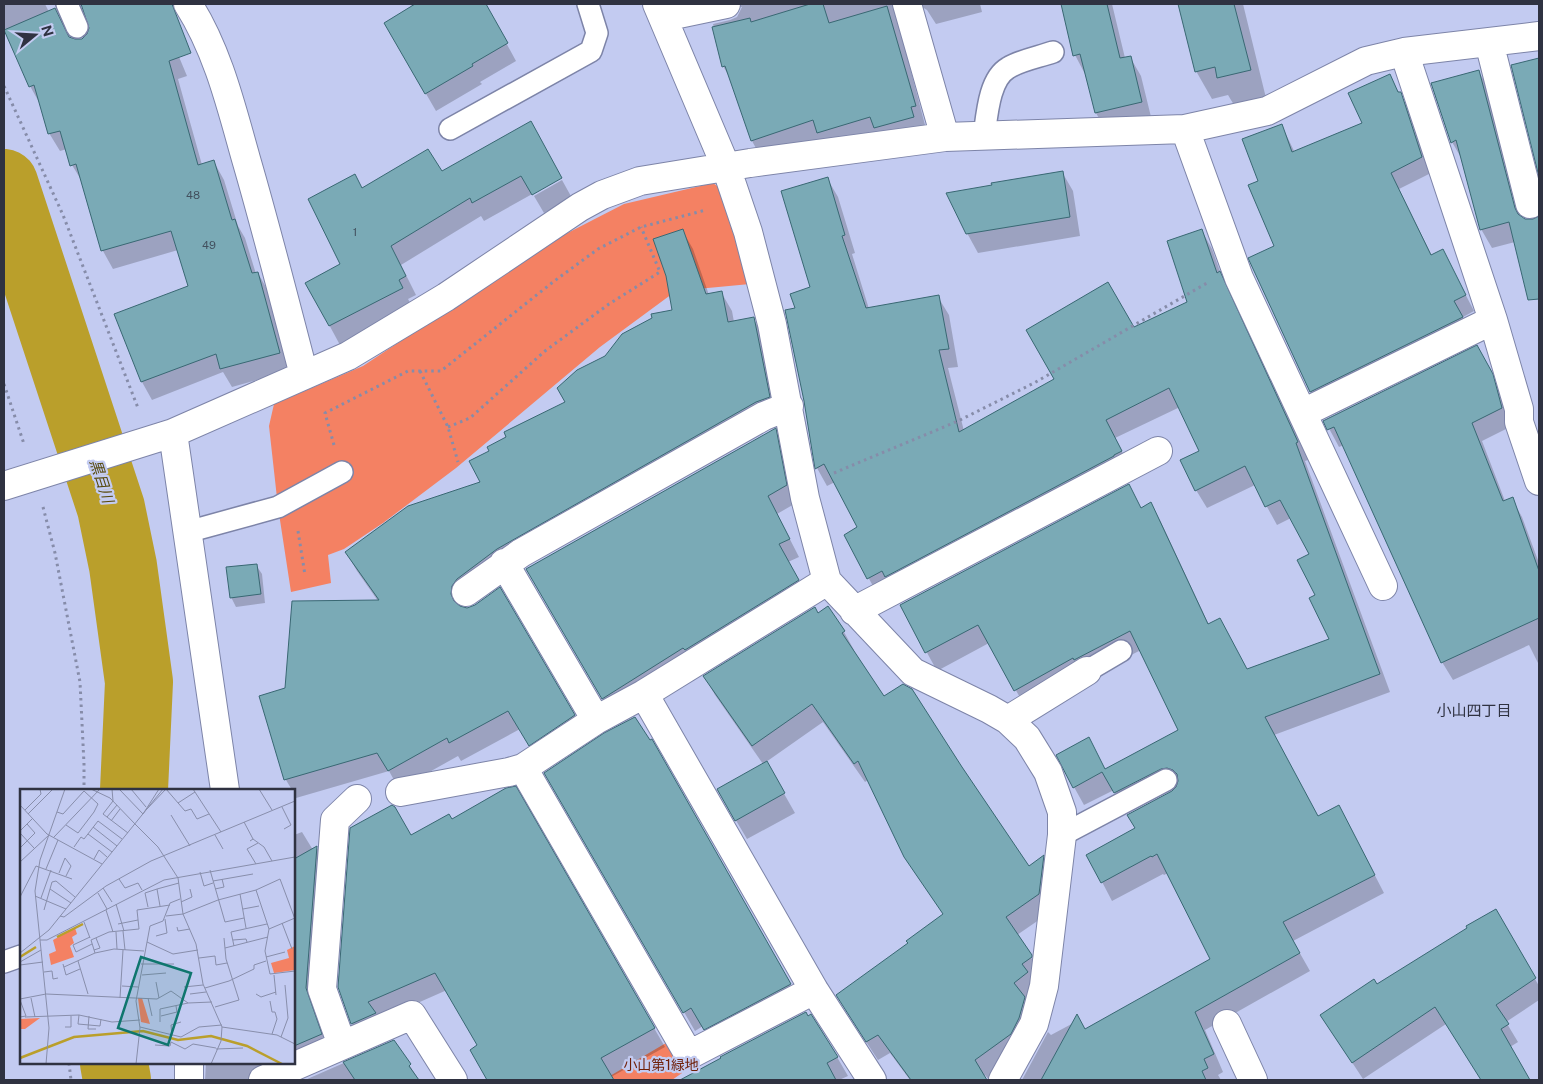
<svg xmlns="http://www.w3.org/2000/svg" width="1543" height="1084" viewBox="0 0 1543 1084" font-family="'Public Sans','Noto Sans JP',sans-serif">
	<rect width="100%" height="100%" fill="#c3cbf1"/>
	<path fill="#f48163" d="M713,183l11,8 26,93 -74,7 -76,56 -144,121 -73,55 -39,26 -16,6 3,28 -40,9 -13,-85 -9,-81 5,-22 89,-38 187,-124 74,-38z
		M666,1043l16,30 -10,7h-69z"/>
	<path fill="#0003" d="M4,4h41l4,8 6,-2 15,29 12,1 6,-4 3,-8 -10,-24h76l30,72 -9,3 24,86 12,-3 10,18 14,46 7,12 11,36 2,-1 10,18 21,80 -57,16 -9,-15 -71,28 -10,-18 -26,-67 73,-28 -11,-37 -65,19 -10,-18 -20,-68 -11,-18 -5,-16 -7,2 -11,-18 -9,-29 -10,-18 -26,-60z
		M411,4h39l6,11 19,-11h10l31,57 -36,21 2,2 -46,27 -51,-88 27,-16z
		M699,4h281l2,8 -46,12 -9,-14 -5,-3 -18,26h-3l24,92 -4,1 3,9 -96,16 -7,-12 -59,20 -10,-18 -21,-61 -8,-14 -10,-42 17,-4 7,-3 5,-10z
		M1062,4h50l13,54 5,-1 11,19 11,45 -45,11 -11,-19 -11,-39 -10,-19z
		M1179,4h64l23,94 -32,7 -6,-10 -16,4 -16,-28z
		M1539,60v112l-26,-106z
		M1479,72l11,19 33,128 11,1 5,-2v64l-7,2 -17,-42 -23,6 -11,-19 -18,-68 -11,-19z
		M1389,76l20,33 22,64 -32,16 33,67 11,-5 31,60 -11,6 8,17 -151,74 -9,-16 -61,-133 25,-12 -15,-66 22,-55 13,27 68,-30z
		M1062,172l11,19 7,45 -102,17 -11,-20 26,-47z
		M441,173l120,5 -77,43 -3,-5 -80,49 15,30 -8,4 5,9 -73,37 -33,-61 35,-20 20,-75z
		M827,178l11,19 17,56 -3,1 17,55 69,-12 11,18 9,52 -10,1 16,63 92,-51 78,-51 55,-27 13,-71 10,18 10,28 8,14 78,169 -3,1 85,231 -116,43 44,82 21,-11 45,87 -91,48 17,30 -105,59 18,42 -5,3 3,5h-199l26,-48 3,3 28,-15 6,11 126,-72 -43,-86 -4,2 -1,-1 -51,27 -24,-46 49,-26 43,-44 -9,2 -45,24 -12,-21 -30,15 -10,-18 106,-57 -39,-80 -115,58 -37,-65 -52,28 -36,-66 240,-96 10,-5 10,18 48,103 38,46 84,-31 -15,-44 -5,-41 -20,-37 -14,7 -22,-40 -48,23 -11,-18 5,-39 -21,-44 -65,31 16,31 -252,128 -34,-62 14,-7 -24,-46 -8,4 -10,-18 -12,-68 -9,-91 16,-21z
		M562,180l10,18 -28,15 -10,-17z
		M682,230l11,19 16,46 12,-3 11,19 2,11 19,-4 11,19 16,79 -313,182 -5,7 -1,3 6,1 9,-3 24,-17 85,145 -45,30 -20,-35 -59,32 -3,-5 -59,33 -10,-18 -93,27 -2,-8h-2l-6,-10 -25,-83 25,-8 92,-88 -21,-30 -11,-19 136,-69 9,-32 75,-49 39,-44 69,-48z
		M1487,365l15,29 10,32 -30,15 23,60 7,-2 10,18 17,46v102l-10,-20 -76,35 -11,-18 -98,-217 -5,2 -14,-26z
		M775,430l10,17 11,56 -19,11 22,43 -11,5 20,36 -195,118 -86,-147z
		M256,565l6,9 3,29 -29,4 -5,-10z
		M818,615l26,17 10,18 -1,1 31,46 144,171 16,-11 10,18 -5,38 -32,22 25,40 -4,17 -13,9 10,16 -29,63h-17l-4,-5 -2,1 3,4h-76l-20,-27 -12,7 -30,-46 61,-70 35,-29 -27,-40 -49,-95 -3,2 -42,-60 -57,40 29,51 -48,26 -29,-49 45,-26 -48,-69 -11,-19z
		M651,740l150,264 -85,44 -13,-22 -8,5 -149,-258z
		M515,788l150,259 -54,30 2,3h-125l-17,-30 8,-4 -32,-56 -68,30 -16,22 -11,-18 -13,-37 72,-150 40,-16z
		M302,832l11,18 4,-2 10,17 5,190 -57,25h-70l1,-17h88v-228z
		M1496,911l43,75v14l-33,22 12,20 -8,5 19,33h-47l-36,-56 -83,55 -31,-47 45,-46z
		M394,1041l25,39h-114z
		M837,1057l11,19 -9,4h-156l39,-22z"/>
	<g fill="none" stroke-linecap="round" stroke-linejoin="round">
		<path stroke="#ba9f2b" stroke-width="68" d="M4,183l107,325 12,58 16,116 -5,108
			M114,1063l3,17"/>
	</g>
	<path fill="#7aaab6" stroke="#396873" d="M81,4h91l19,49 -22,8 29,104 16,-5 18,60 3,-1 17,54 6,-1 22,81 -60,16 -4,-15 -75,28 -27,-68 74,-28 -17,-55 -70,20 -25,-87 -6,2 -10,-35 -12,3 -14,-49 -5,2 -25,-57 51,-22 14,29 6,2h7l5,-5 2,-6z
		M415,4h71l22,39 -36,21 1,2 -48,28 -41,-71z
		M810,4h13l6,19 58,-17 29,100 -5,1 3,10 -40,11 -4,-11 -53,16 -4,-13 -62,21 -26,-75 -3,1 -10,-40 38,-9 1,4z
		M1061,4h46l13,54 11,-2 11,46 -47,11 -15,-59 -7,2z
		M1178,4h56l17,66 -34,8 -2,-11 -20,5z
		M1539,58v119l-28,-112z
		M1479,70l36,138 3,6 7,5h8l6,-3v83l-11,1 -19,-78 -29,8 -24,-90 -5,3 -20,-60z
		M1390,74l8,18h3l21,65 -31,16 40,82 12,-6 23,46 -12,6 9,16 -153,75 -62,-134 26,-12 -26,-61 10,-4 -16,-42 40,-15 10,28 70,-29 -14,-30z
		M531,121l31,57 -30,17 -11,-19 -49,27 -2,-5 -79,48 15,30 -7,4 4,8 -74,38 -24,-43 35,-19 -32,-65 47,-25 7,14 66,-39 14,22z
		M1063,171l7,46 -104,17 -20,-41 46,-8 -1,-2z
		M828,177l17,58 -3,1 24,72 73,-13 10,54 -10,1 20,82 95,-53 -28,-49 82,-48 26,45 53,-25 -20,-61 35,-12 15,44 3,-2 78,171 -2,1 84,231 -115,43 53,99 21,-11 36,70 -92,47 17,31 -105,59 19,42 -10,5 4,9 -6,3 4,9h-165l36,-66 8,15 125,-70 -53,-105 -5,3 -1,-1 -50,27 -15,-28 49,-27 -8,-13 45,-24 4,-4 2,-6 -1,-7 -4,-4 -6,-2 -6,1 -47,24 -12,-21 -29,16 -17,-33 33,-18 16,32 73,-39 -48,-99 -56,29 -1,-2 -59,33 -36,-66 -53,28 -25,-48 229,-121 12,24 10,-6 57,122 12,-6 27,51 82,-30 -20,-41 6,-3 -18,-35 12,-6 -29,-54 -15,7 -20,-41 -50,25 -15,-31 19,-9 -30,-63 -63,32 16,31 -8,4v1l-229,121 -3,-6 -15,8 -23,-44 13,-8 -33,-63 -9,5 -11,-68 -19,-91 10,-2 -5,-14 20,-7 -29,-96z
		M683,229l23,65 16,-3 6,31 26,-5 16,80 -14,5 -259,147 -40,30 -5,7 -1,8 3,7 6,5 7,2 8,-3 25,-18 75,128 -46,31 -21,-35 -59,32 -2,-5 -59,33 -11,-18 -93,27 -25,-84 26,-8 7,-87 87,-1 -34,-48 63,-46 72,-24 -11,-21 20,-10 -2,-4 19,-10 -2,-5 61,-30 -8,-14 20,-18 28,-14 17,-22 30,-16 -1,-4 21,-4 -6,-34 -13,-37z
		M1477,345l16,29 9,34 -30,15 31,78 10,-4 26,74v47l-98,45 -107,-236 -7,3 -4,-9z
		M776,428l11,57 -19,11 22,43 -11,5 20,36 -114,70 -2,-2 -81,51 -76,-130z
		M257,564l4,30 -31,4 -4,-31z
		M828,606l17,25 -3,2 42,63 19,-12 9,5 50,78 67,99 15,-11 -5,39 -33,23 26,38v2l-10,7 6,8 -14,11 11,14 -6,21 -8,16 -36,26 12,20h-76l-33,-45 -12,7 -30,-47 72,-52 -2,-2 37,-27 -39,-57 -46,-96 -4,3 -42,-60 -60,42 -49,-70 112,-69 3,6z
		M635,717l15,23 2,-1 139,245 -87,46 -13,-22 -8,5 -139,-240 60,-40z
		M767,761l18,32 -50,28 -18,-32z
		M516,786l139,242 -54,30 13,22h-127l-17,-30 7,-5 -42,-72 -67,29 8,11 -25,11 -13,-37 12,-159 42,-23 3,2 16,28 38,-21 3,5 54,-31z
		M317,846l-11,142 16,46 -28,12v-187z
		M1496,909l40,69 -40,27 13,19 -8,5 29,51h-49l-46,-73 -83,56 -32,-48 54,-36 3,5 90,-56 -1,-2z
		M806,1012l2,4 3,-2 27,43 -11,6 9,17h-156l41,-22 -1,-1z
		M394,1040l17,24 -2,2 10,14h-64l-12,-18z"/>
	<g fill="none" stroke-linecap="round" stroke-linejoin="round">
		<g stroke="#7d84a8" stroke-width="24">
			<path id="service" d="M67,4l10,23
				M450,129l141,-78 6,-18 -9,-29
				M984,136c3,-21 5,-57 24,-68 13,-8 31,-11 45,-16
				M187,532l91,-25 64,-35
				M1087,671l34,-20
				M1062,835l104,-55
				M4,962l17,-6"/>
		</g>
		<g stroke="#7d84a8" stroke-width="30">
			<path id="minor" d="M188,4c30,47 43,102 58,155 21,72 39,144 58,216
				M657,4l69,163 22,65 24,92 33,174 22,83 86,91 76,37 19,11 19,18 21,34 14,40v23l-18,151 -10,38 -31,56
				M907,4l38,133
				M664,17l62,-13
				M1489,42l41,162
				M1404,52l89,268 26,89v13l20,59
				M1185,129l54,149 144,308
				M1303,413l190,-93
				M173,433l52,357
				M4,486l169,-53 175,-77 98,-59 134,-90 22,-12 38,-14 110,-18 195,-26 240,-8 82,-18 99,-50 38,-9 135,-16
				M504,563l92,157
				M466,592l55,-39 243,-137 25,-10
				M854,611l304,-160
				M644,694l183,-113
				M1008,720l79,-49
				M523,768l166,287 125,-65
				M400,792l109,-20 14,-4 73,-48 48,-26 170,296 58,90
				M1227,1024l26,56
				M342,1045l-20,-56 13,-169 22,-21
				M189,1080v-17
				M263,1080l149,-65 41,65"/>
		</g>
		<path stroke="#868ca9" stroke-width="3" stroke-dasharray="2.5 4" stroke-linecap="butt" d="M4,86l59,129 75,193
			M420,371l28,56 10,35
			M4,384l20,60
			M448,427l22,-9 75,-67 64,-47 51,-32 -19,-45
			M334,445l-9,-32 83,-42h33l112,-89 45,-33 43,-22 65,-17
			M834,473l124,-52 76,-38 173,-100
			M43,507l12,46 25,129 4,82v26
			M298,531l7,44
			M69,1063l2,17"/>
		<use href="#service" stroke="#fff" stroke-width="21"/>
		<use href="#minor" stroke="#fff" stroke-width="28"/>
	</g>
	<g text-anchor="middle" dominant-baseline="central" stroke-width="4.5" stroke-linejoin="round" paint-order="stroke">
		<g font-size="11" fill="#42505e">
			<text x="193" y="195">48</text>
			<text x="355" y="232">1</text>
			<text x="209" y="245">49</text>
		</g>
		<g font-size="14" fill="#6f1f08" stroke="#c3cbf1">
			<text x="661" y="1065">小山第1緑地</text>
		</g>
		<g font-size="15" font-style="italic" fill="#57490c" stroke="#c3cbf1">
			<text transform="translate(102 481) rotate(72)">黒目川</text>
		</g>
		<g font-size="15" fill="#2f3241" stroke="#c3cbf1">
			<text x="1474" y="710">小山四丁目</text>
		</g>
	</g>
	<g transform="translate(20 789)">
		<rect width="275" height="275" fill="#c3cbf1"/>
		<path d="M55,139l2,6 -5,3 2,6 -4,3 4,11 -23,8 -2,-11 7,-3 -3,-11zM275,157v24l-21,3 -3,-10 18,-5 -2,-8zM118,209h4l8,26 -9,-2zM20,229l-15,11h-5v-10z" fill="#f48163"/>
		<path fill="none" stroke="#ba9f2b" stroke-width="2.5" d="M37,148l26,-13M0,168l16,-10M0,269l54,-21 69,-6 35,9 33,-4 36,10 35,18"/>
		<path fill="none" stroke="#888eab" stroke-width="1" d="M71,0l19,9 25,26M92,0l1,12 -10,13 25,19M111,0l15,18M146,0l19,22 6,-2 6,10 12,-5M173,0l28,43M239,0l13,21M100,1l23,24 16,-25M158,14l17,-11M0,16l27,29 55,30M262,18l9,18 -7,4M5,21l16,-16 -1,-5M125,22l21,-22M37,23l6,2 21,-23M8,25l25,-25M151,26l19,31M87,28l10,-12M91,32l9,-12M224,33l9,17 -3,2M115,35l23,23 20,31 5,36 13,30 7,40 19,43 -1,14 -10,23M46,36l12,8 16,-21 4,-8 -14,-13M73,38l24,19M0,42l13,-13M0,44l14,15M68,45l24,18M195,46l8,14M34,48l46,-48M233,50l11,8 8,14M54,58l7,-10 3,2 14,-18 24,18M0,59l15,-15 -8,-9M74,70l5,-9 8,7M0,73l29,-27M236,75l-9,-15 11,-6M16,77l36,13M26,80l12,-29M190,81l15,52 19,-4M180,83l4,14 9,-3M39,84l6,-15 6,8 -5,10M99,90l6,9 13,-5 4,7M193,92l40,-7M83,99l9,14M30,100l21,14M195,100l9,-2 -2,-8M236,101l13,39 -4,22 5,23 25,-3M78,104l9,16M220,105l6,34M15,107l31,13M0,108l16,-31M21,109l10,-28M161,113l11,-5 -2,-8M96,115l8,27M140,117l-3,-17 22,-6M128,118l-3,-14 12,-4M223,120l16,-3M24,121l8,-28 4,-1 19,16M86,121l7,22M40,127l4,1 42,-31 45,-25 144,-60M146,127l17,-2 35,-14 38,-10 24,-11 15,40M64,133l6,16M262,134l10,26M98,135l20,-4M157,138l1,4 12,-2M249,140l26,-11M103,142l2,19M96,143l1,17M136,147l11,-3 -2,-14M70,148l-17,8 3,7 16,-8M20,151h7l117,-60 131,-23M213,151l13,-1 1,3M127,153l26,12 25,-4M214,157l-3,-14 36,-8M205,159l43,-11M74,161l6,-2 -4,-10M0,164l29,-23 114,-141M75,164l19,-4 30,2M246,168l19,-5M179,169l16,-2 1,9 11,-2M58,172l10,33M0,173l21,-12M43,175l3,11 14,-6M121,175h33M0,176l23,-3M44,178l31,-14 -4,-13 18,-8 30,-3 -2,-19 33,-5M24,183l8,-1 1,8 5,-1M122,186l24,-2M254,186l2,20M136,193l3,16M102,197l16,1M164,198l19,-2M185,199l24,-7 25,-12v-4l12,-4M170,205l16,-2M236,205l5,3 15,-5M11,209l4,19M100,209l3,-48M128,209l4,18M0,210l26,-5 111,5 14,-8 17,12 24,-1M0,211l6,16 -6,1M250,212l2,11h3l2,7 -5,15M195,218l24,-7 -13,-41 -2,-21M59,226l-1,9 22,2 1,-7M69,227l-1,13h8M141,227l16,-4 -1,-6M5,228l54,-2 33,7 28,-2M140,233v-13l28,-6M45,238h6v-11M120,238l41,10 18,-10 23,-2M202,238l55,8 18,9M152,247l-1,-11 10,-3M261,248l7,-19 -3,-33M135,256l15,1 1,-4 14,7 8,-5 23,4M196,260l27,-1M26,275l3,-36 -14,-137 5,-31 25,-71M116,275l4,-36 -4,-27 14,-75 13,-5 7,-18 10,-4"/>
		<path fill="#0f766e" fill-opacity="0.15" stroke="#0f766e" stroke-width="2.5" d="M121,168l50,16 -23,72 -50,-17z"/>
		<rect width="275" height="275" fill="none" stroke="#2f3241" stroke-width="2.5"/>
	</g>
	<rect width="1543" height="1084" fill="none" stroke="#2f3241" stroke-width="10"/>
	<g transform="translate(35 35) rotate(72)" stroke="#c3cbf1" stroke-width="4" paint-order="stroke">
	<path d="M0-4L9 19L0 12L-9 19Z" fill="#2f3241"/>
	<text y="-8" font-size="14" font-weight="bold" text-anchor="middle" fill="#2f3241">N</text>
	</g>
</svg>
